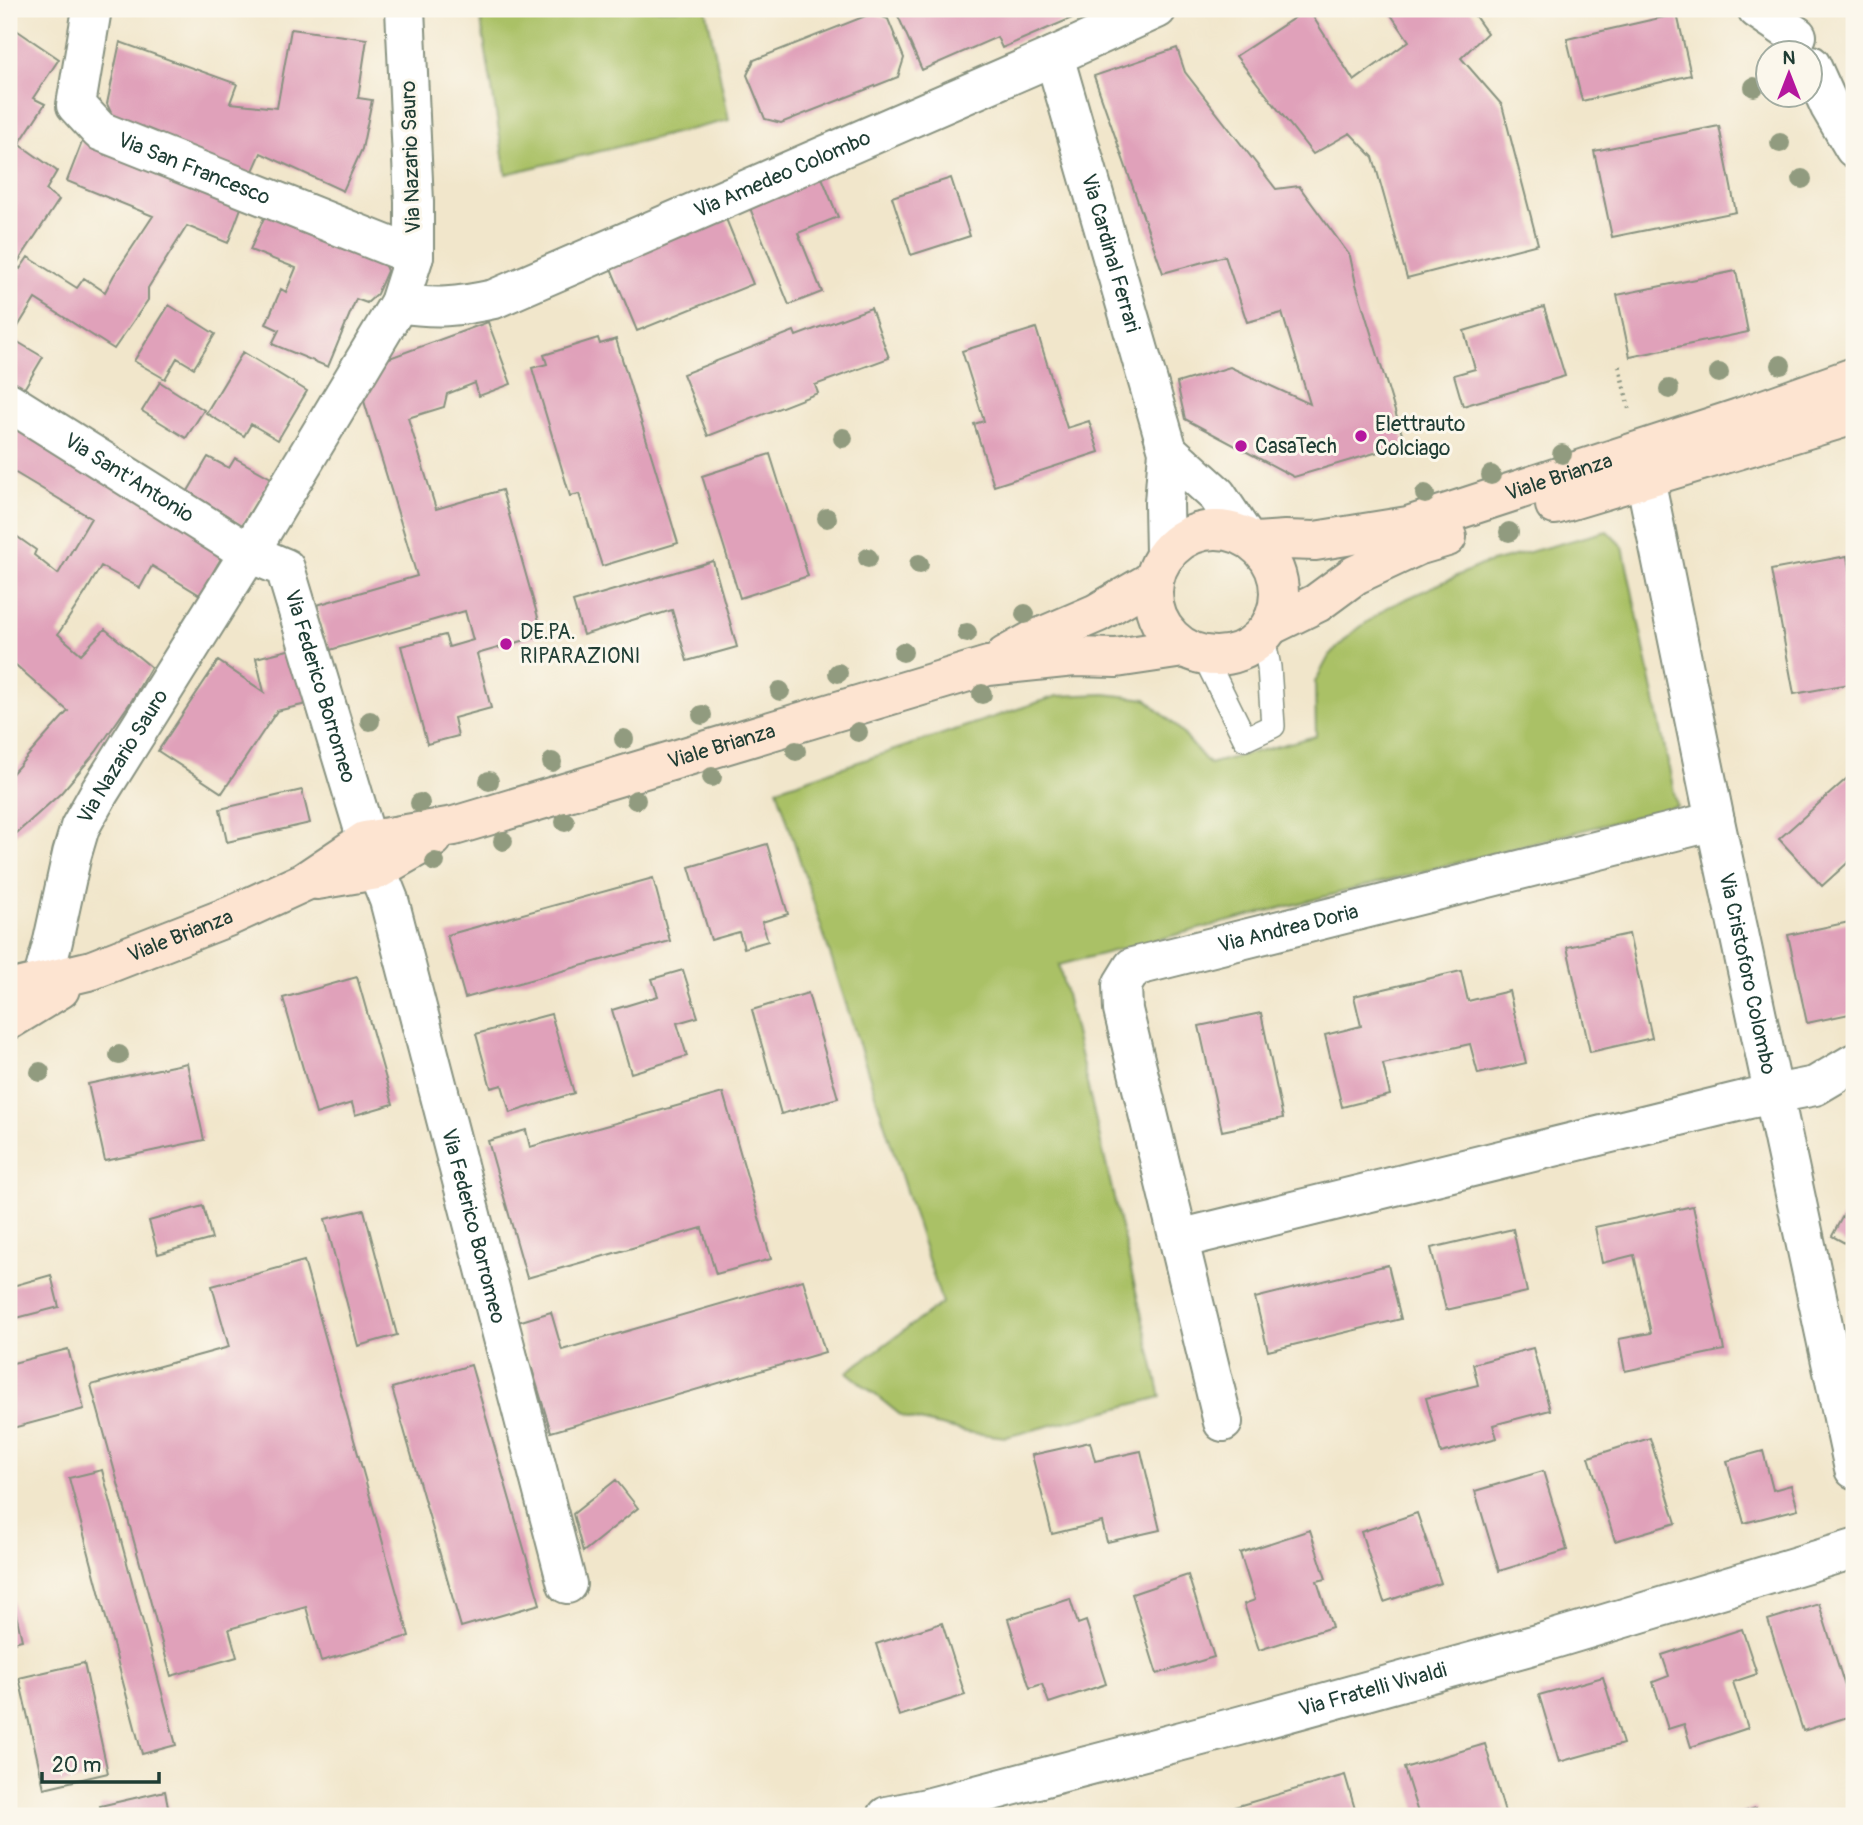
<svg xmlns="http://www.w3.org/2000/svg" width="1863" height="1825" viewBox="0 0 1863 1825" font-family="Pangolin,sans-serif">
	<rect width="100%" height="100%" fill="#fbf7ec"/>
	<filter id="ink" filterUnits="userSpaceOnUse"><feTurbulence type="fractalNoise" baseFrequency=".0143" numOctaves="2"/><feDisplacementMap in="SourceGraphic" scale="14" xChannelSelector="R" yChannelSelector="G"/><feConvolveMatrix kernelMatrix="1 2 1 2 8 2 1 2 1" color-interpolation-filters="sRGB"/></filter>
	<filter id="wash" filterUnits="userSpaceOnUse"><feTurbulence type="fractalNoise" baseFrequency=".00686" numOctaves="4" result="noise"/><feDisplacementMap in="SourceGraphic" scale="28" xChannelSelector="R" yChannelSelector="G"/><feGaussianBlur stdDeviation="1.57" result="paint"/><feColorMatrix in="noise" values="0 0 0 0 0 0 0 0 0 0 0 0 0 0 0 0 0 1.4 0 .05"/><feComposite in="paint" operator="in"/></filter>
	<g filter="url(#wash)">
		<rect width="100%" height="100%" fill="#f1e6cb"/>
		<path fill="#aac166" stroke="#647f4d" stroke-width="2" d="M479,9h227l23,111 -223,54z
			M1607,531l16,16 54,259 -618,159 102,432 -155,40 -41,-5 -62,-15 -56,-45 95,-69 -165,-514 280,-93 48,-2 41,5 32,29 31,36 107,-28 -1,-54 14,-26 23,-23 36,-26 93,-42z"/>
		<g id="blocks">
			<path fill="#e0a1ba" d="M895,9h198l-91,39 -5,-11 -75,33z
				M1308,9l46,72 55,-40 -22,-32h83l17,24 -26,25 41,47 36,139 -131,34 -34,-121 -23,-24 -37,21 -77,-98z
				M873,13l15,6 16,39 -6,19 -117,46 -16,-4 -18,-44 7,-15z
				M1677,14l14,61 -109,26 -15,-62z
				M9,25l50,34 -26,39 12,6 -26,40 38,27 -11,19 13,10 -43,65 4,4 8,-12 49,31 7,-10 21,14 9,-17 39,-59 -86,-35 17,-44 160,63 -16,43 -41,-17 -39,62v12l-34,49 -79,-50 -24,39 32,19 -22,37 -12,-7z
				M291,29l76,10 -9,59 14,2 -10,49 -19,42 -82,-38 -12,27 -135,-61 -7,-15 13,-62 117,42 -7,19 47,5z
				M1177,48l8,24 91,117 23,-3 51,70 6,28 49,160 -111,33 -109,-58 -8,-36 53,-16 80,37 -28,-91 -35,9 -22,-66 -62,17 -69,-197z
				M1719,126l17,86 -124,25 -18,-86z
				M821,175l17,42 -40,16 24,59 -33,13 -41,-102z
				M951,178l19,58 -59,19 -19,-58z
				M266,213l117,48 4,10 -10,23 -10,9 -11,-4 -28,68 -56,-23 7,-14 -13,-6 15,-35 5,3 10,-24 -46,-18z
				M724,214l29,70 -116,47 -29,-70z
				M1736,271l12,61 -118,25 -13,-62z
				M169,305l46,29 -21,34 -17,-10 -12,21 -31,-18z
				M1544,307l21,69 -102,30 -9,-31 21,-6 -11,-38z
				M871,308l18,50 -74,27 3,8 -110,43 -25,-62 111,-43 2,5z
				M488,322l23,62 -32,12 -4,-13 -28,11 -3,13 -36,11 28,91 66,-19 41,145 -66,19 14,54 -37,10 4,18 -31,8 -26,-98 44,-11 4,12 24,-7 -8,-29 -135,39 -13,-45 100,-29 -53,-175 20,-41z
				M1036,328l31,100 22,-7 10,31 -105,34 -20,-62 10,-3 -22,-70z
				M598,338l2,6 16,-5 62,204 -76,23 -23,-72 -9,2 -38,-128 15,-4 -3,-9z
				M243,352l64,39 -29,49 -27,-16 -7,12 -38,-23z
				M160,382l44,28 -18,28 -44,-27z
				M9,416l218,132 -27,47 -48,-29 -12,22 -39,-22 -15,26 -28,42 23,20 24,-25 46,38 -19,33 -36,52 -35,41 -52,47v-63l59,-66 -59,-52v-128l27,19 -2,5 24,19 33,-56 -82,-49z
				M770,454l38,122 -68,22 -38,-122z
				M208,457l21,11 6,-10 36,20 -29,47 -54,-34z
				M1847,556l7,40v87l-60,11 -23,-124z
				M713,561l24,86 -50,14 -15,-51 -19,6 -1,-2 -69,21 -10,-33z
				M300,647l15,55 -38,9 -55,82 -64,-42 60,-90 46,31 -8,-34z
				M1854,772v85l-32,29 -43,-47z
				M302,790l8,33 -83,19 -7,-33z
				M767,844l21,70 -26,8 6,19 -24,7 -5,-16 -28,8 -22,-73z
				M653,878l17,63 -205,57 -18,-63z
				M1854,921v92l-47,10 -19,-88z
				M1629,934l23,104 -62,14 -23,-105z
				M683,970l15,47 -21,6 10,33 -56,17 -19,-63 46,-14 -6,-17z
				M1461,971l7,30 41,-10 17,72 -48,11 -8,-30 -87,20 7,31 -48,12 -17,-72 36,-9 -7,-30z
				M357,977l36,127 -38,11 -3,-12 -36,11 -33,-116z
				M808,993l30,105 -57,16 -29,-104z
				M1261,1013l22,105 -61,13 -23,-105z
				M551,1014l23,79 -64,20 -8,-28 -11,3 -15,-54z
				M187,1063l17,77 -99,21 -17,-77z
				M723,1093l48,166 -55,15 -14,-46 -175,50 -39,-137 38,-11 4,17z
				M1854,1195v53l-22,-12z
				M203,1206l9,33 -54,15 -9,-33z
				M1693,1206l31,144 -99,21 -6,-32 32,-6 -17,-78 -32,8 -7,-36z
				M364,1210l33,125 -39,11 -33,-127z
				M1513,1229l14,63 -81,18 -15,-62z
				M304,1261l105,375 -88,25 -15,-54 -77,22 8,28 -66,19 -80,-291 138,-38 -17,-61z
				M1388,1265l13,54 -133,32 -13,-53z
				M51,1275l8,32 -50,13v-33z
				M803,1280l22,72 -274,80 -33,-110 33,-10 11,38z
				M1533,1348l17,62 -57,15 4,13 -56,15 -15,-55 52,-13 -5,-21z
				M68,1349l16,60 -75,20v-65z
				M471,1365l69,239 -79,23 -69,-239z
				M1650,1438l26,85 -61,18 -26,-84z
				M1090,1442l5,19 46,-10 19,79 -53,12 -5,-20 -50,12 -20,-79z
				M1763,1451l10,39 18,-5 7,24 -54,14 -17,-62z
				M102,1470l74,275 -34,9 -73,-276z
				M1543,1471l24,79 -68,21 -24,-80z
				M616,1480l22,28 -55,44 -10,-38z
				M1417,1513l24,70 -57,19 -23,-70z
				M1310,1530l16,49 -9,2 15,46 -73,23 -15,-46 11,-4 -15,-47z
				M1188,1575l26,82 -57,17 -25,-80z
				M9,1585l13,55 -13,3z
				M1070,1599l8,25 8,-3 20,63 -57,19 -7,-19 -12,4 -22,-69z
				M1819,1604l35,111 -51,16 -35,-111z
				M942,1623l23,72 -66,21 -23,-72z
				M1742,1629l15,45 -24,8 15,46 -57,19 -7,-23 -16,5 -15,-47 16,-6 -7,-21z
				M84,1663l24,110 -64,15 -25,-110z
				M1603,1677l20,67 -64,18 -20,-67z
				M1485,1744l21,72h-87l-15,-48z
				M1345,1775l12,41h-123l-3,-8z
				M165,1791l5,25h-68l-2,-10z
				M1756,1808l3,8h-29z"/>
		</g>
	</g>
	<g filter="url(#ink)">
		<use href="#blocks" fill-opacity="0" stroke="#889280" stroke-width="2"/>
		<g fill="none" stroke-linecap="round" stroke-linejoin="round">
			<g stroke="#889280" stroke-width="26">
				<path id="lane" d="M1204,656l41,83 28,-13 -4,-59 -6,-30"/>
			</g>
			<g stroke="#889280" stroke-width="42">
				<g id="street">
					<path id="s1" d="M92,9l-16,96 24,26 314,125"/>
					<path d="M1757,9l40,27"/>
					<path id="s2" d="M1054,56l114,395 -4,52 1,50"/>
					<path d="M1811,65l19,42 24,41"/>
					<path id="s3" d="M399,303c36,6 59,4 95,-4l560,-243 103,-47"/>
					<path id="s4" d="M9,402l240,151 36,15 78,259 2,14"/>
					<path d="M1168,451l49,44 26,39"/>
					<path id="s5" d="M1645,478l70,343 139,648"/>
					<path id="s6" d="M377,870l12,30 178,684"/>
					<path id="s7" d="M42,982l11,-41 19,-87 8,-27 19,-34 150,-240 150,-250 15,-47v-54l-9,-193"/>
					<path d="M1179,1239l570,-140 66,-13 39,-23"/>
					<path id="s8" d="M1223,1422l-100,-412 -1,-25 11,-18 582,-146"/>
					<path id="s9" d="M887,1816l40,-8 312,-82 305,-84 310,-93"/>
				</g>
			</g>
			<g stroke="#889280" stroke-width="42">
				<g id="secondary">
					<path d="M1555,505l299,-90"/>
					<circle cx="1216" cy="593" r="63"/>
					<path id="s10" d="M1256,542l29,-2 30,1 93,-15 331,-108 115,-41"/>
					<path d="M1272,625l45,-22 38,-28 62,-29 30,-9"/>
					<path d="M1005,656l29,-16 63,-27 55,-32"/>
					<path d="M317,880l60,-10 56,-32"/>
					<path id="s11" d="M9,990l83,-20 138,-54 74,-34 61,-41 89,-15 534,-160 86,-9 42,1 67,-10"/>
					<path d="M9,1020l51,-31"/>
				</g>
			</g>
			<path stroke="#889280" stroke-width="4.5" stroke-dasharray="2 5" stroke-linecap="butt" d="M1619,366l11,47"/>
			<use href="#lane" stroke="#fff" stroke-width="23"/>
			<use href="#street" stroke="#fff" stroke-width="38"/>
			<use href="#secondary" stroke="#fde4d1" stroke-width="38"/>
		</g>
		<g fill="#919b7f">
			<circle cx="1754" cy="87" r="10"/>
			<circle cx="1780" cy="143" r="10"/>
			<circle cx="1802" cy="179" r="10"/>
			<circle cx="1781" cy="365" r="10"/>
			<circle cx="1719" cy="373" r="10"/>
			<circle cx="1669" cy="389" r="10"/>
			<circle cx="843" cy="438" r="10"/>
			<circle cx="1562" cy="454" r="10"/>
			<circle cx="1491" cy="475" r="10"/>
			<circle cx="1425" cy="494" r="10"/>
			<circle cx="827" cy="518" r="10"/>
			<circle cx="1509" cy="532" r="10"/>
			<circle cx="868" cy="558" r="10"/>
			<circle cx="919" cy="564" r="10"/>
			<circle cx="1025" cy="614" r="10"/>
			<circle cx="967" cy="633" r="10"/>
			<circle cx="903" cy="652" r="10"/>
			<circle cx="838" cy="673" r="10"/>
			<circle cx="780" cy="691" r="10"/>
			<circle cx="982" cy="694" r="10"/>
			<circle cx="702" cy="715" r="10"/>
			<circle cx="370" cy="721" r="10"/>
			<circle cx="858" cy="732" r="10"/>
			<circle cx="624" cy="739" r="10"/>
			<circle cx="796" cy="751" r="10"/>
			<circle cx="552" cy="762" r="10"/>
			<circle cx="712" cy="777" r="10"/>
			<circle cx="489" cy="781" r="10"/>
			<circle cx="636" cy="800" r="10"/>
			<circle cx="420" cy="803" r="10"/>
			<circle cx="565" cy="822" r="10"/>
			<circle cx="503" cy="841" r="10"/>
			<circle cx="435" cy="862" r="10"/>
			<circle cx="119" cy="1055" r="10"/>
			<circle cx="40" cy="1072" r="10"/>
		</g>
	</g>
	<g fill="#b5179e" stroke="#fbf7ec" stroke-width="2.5">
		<circle cx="1361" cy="436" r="7"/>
		<circle cx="1241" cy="446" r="7"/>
		<circle cx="506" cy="644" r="7"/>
	</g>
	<g text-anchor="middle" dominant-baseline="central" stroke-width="6" stroke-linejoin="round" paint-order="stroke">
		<g font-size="21" fill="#1f3d34" stroke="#fbf7ec">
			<text transform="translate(411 157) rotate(-92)">Via Nazario Sauro</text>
			<text stroke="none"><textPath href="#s1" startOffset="234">Via San Francesco</textPath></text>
			<text stroke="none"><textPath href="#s3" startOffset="410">Via Amedeo Colombo</textPath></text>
			<text stroke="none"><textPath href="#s2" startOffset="205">Via Cardinal Ferrari</textPath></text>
			<text stroke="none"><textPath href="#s10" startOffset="312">Viale Brianza</textPath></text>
			<text stroke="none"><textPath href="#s4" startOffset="142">Via Sant'Antonio</textPath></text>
			<text stroke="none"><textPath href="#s4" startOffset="446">Via Federico Borromeo</textPath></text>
			<text stroke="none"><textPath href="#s11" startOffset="758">Viale Brianza</textPath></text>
			<text stroke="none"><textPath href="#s7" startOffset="242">Via Nazario Sauro</textPath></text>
			<text stroke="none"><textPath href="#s8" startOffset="630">Via Andrea Doria</textPath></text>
			<text stroke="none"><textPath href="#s11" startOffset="180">Viale Brianza</textPath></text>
			<text stroke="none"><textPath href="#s5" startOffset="506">Via Cristoforo Colombo</textPath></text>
			<text stroke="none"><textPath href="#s6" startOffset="369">Via Federico Borromeo</textPath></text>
			<text stroke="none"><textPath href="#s9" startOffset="502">Via Fratelli Vivaldi</textPath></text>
		</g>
		<g font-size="21" fill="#1f3d34" stroke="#fbf7ec" text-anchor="start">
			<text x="1375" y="424">Elettrauto<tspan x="1375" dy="24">Colciago</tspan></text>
			<text x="1255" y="446">CasaTech</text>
			<text x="520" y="632">DE.PA.<tspan x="520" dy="24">RIPARAZIONI</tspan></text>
		</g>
	</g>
	<rect width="1863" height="1825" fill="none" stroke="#fbf7ec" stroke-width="35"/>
	<g transform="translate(1789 74)"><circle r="33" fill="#fbf7ec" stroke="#a3ada2" stroke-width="2"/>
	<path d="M0-5L12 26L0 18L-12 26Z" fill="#b5179e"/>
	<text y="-10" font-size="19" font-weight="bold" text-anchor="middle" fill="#1f3d34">N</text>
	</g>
	<path d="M42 1772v10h117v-10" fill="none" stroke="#1f3d34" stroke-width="3.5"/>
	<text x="52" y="1772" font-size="21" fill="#1f3d34" stroke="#fbf7ec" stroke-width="5" paint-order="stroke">20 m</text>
</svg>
